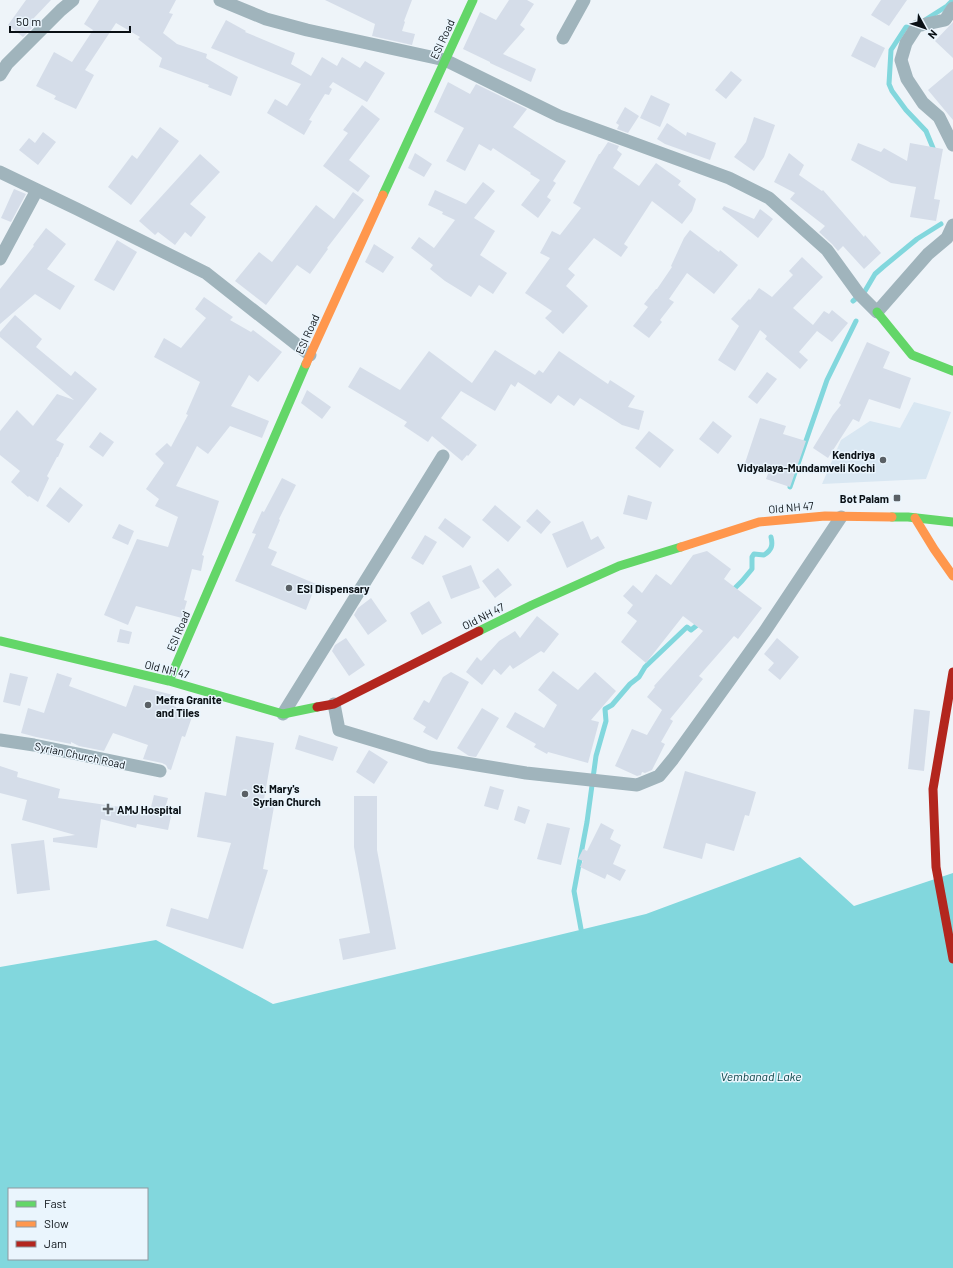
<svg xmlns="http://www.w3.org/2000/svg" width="953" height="1268" viewBox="0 0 953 1268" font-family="Barlow,sans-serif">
	<rect width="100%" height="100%" fill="#eef4f9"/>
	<path fill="#d9e7f2" d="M914,402l37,10 -25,67 -104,5 19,-44 29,-19 30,7z"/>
	<path fill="#82d7dd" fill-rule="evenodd" d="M800,857l54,49 99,-33v395h-953v-301l156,-27 117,64 373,-90zM9,1189h138v70h-138z"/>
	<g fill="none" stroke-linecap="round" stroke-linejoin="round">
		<path stroke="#82d7dd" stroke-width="5" d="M925,20l22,-14 6,-6
			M915,24l-9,3 -15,23 -2,34 3,7 14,19 20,21 7,17
			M853,301l12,-10 10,-17 8,-7 34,-28 24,-15
			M790,487l37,-107 29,-59
			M731,592l11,-11 10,-12v-12l2,-3 10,1c8,-5 9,-10 7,-18
			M581,929l-7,-38 13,-69 9,-66 10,-35 -1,-12 7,-4 18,-21 9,-7 6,-10 42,-40 4,3 10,-8"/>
	</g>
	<path fill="#d5dde9" d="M26,0h25l-18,19 4,4 -14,14 -15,-12z
		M99,0h77l-7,13 4,1 -10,19 14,11 30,10 -1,4 32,19 -7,19 -23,-9 1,-2 -50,-18 3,-9 -24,-19 2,-2 -24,-14 -31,47 9,5 -18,34 -22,-10 2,-3 -20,-10 18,-34 18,10 21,-32 -9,-6z
		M325,0h87l-8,21 1,1 -3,9 13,3 -3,11 -40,-9 3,-12z
		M509,0h18l7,4 -14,21 5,4 -22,25 33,15 -5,13 -41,-19v-1l-27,-13 17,-37 16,8z
		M881,0h26l-18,26 -18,-11z
		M226,20l20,11 -1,1 50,21 -4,11 20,12 11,-19 15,9 5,-9 18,11 5,-7 20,12 -18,29 -34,-20 -4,5 3,2 -3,6 -4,-1 -16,26 3,1 -8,14 -37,-22 8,-14 12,7 14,-22 -90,-36z
		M953,22v36l-18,-17z
		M861,36l24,12 -10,20 -24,-12z
		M953,69v51l-25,-30z
		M731,71l11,9 -16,19 -11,-9z
		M448,82l22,12 6,-10 51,25 -14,18 53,34 -13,20 3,2 -9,14 4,3 -13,18 -17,-13 19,-25 -10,-6 1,-1 -38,-25 -2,3 -12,-7 -14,27 -19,-10 18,-33 -30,-16z
		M651,95l19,9 -10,23 -20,-9z
		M362,105l18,14 -31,41 21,16 -12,16 -35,-26 25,-33 -5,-3z
		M625,107l14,9 -11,17 -11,-4 2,-4 -3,-2z
		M754,117l21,8 -11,32 -10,14 -20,-14 12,-15z
		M667,123l19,13 1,-4 29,11 -6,17 -45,-16 -8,-5z
		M160,127l19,14 -48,64 -23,-18 24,-32 5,4z
		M43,132l13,10 -18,23 -19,-15 10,-12 6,5z
		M608,142l11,4 -2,4 5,4 -9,14 26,18 17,-23 25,18 -3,4 18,14 -4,12 -10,13 -30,-23 -28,43 4,3 -7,10 -27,-19 -26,31 7,6 -9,11 22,20 -25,28 -18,-16 7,-7 -27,-18 25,-35 -10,-5 12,-22 8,4 21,-27 -8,-5 26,-49h1z
		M858,143l23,9 3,-4 23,13 3,-18 33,6 -9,50 6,1 -4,21 -26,-4 6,-30 -25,-4 -40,-23z
		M415,153l17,11 -8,13 -16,-9z
		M789,153l15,12 -5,10 23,16 1,-1 41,47 1,-2 16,18 -17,16 -21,-23 -5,5 -6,-7 -13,-12 6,-6 -35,-27 5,-6 -21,-11z
		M200,154l20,18 -30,32 16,13 -15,20 -6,-5 -10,13 -17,-13 -3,3 -16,-14z
		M483,182l12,9 -21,27 21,13 -15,24 27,18 -14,21 -14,-9 -8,12 -26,-16 -15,-12 3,-4 -22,-17 8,-11 15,11 21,-28 -13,-6 1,-2 -15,-7 7,-15 31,14z
		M14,189l12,5 -15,28 -10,-4z
		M353,192l11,8 -37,48 1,1 -18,25 -13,-9 -31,40 -31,-24 24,-29 13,10 44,-57 18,14z
		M724,206l30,13 6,-10 13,10 -15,19 -36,-29z
		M46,228l20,16 -19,25 28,17 -15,24 -25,-16 -35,30v-35l34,-43 -1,-1z
		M690,230l29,22 1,-2 18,15 -24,29 -27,-21 -18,26 5,3 -14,18 2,2 -13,16 -16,-12 15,-19 -4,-3 12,-15h1l15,-22 -1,-1 13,-28z
		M117,240l20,12 -23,39 -20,-11z
		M374,244l20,13 -11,16 -18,-11z
		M802,257l21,20 -30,31 20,17 11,-14 5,3 3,-4 16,13 -16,19 -15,-11 -18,21 9,8 -8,9 -35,-30 2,-3 -7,-6 -25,41 -17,-11 21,-34 -8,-7 18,-20 1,1 9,-12 13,9 21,-22 -4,-4z
		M204,297l29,20 -3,3 21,12 2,-2 29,22 -24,30 -9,-7 -18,31 38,15 -7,17 -32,-12 -22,28 -11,-8 -21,40 43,15 -17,54 2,1 -3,15 -9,-2 -8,31 3,1 -5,17 -46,-12 -8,19 -24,-10 33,-76 31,8 10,-30 -23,-11 4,-7 -13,-10 18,-26 -9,-9 12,-11 4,4 17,-32 -2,-1 14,-32 -46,-25 10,-19 17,10 25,-30 -11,-9z
		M15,315l27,24 -6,8 35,29 4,-5 22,18 -41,51 8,4 -6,13h-1l-10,19 2,2 -11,24 -9,-6 -1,1 -17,-15 9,-11 -20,-16v-24l17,-21 16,16 24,-32 17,6 -74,-63v-5z
		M867,342l23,10 -7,16 28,10 -11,31 -31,-10 -10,23 -6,-3 -25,39 -15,-10 20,-33 8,-10 -2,-2z
		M495,350l40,25 4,-5 4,3 16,-22 49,33 2,-4 25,16 -7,11 16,4 -5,19 -17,-5 -42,-27 -6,8 -16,-11 -7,9 -33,-22 -3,5 -4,-3 -16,27 -34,-20 -20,27 36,27 -9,11 -1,-1 -5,6 -30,-25 -4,6 -24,-16 3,-4 -59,-35 12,-20 40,23 29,-39 43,32z
		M767,372l10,7 -20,25 -9,-7z
		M307,390l24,17 -9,12 -21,-16z
		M760,418l26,8 -3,8 23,7 -16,46 -24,-8 3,-8 -24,-8z
		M713,421l19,15 -14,18 -19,-15z
		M649,431l25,19 -14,18 -25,-20z
		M100,432l14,10 -11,15 -14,-10z
		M282,478l14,7 -17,34 1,1 -12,28 9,4 -6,13 45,19 -10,26 -71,-29 21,-47 -4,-1 10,-22 2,1z
		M60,487l23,18 -14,18 -23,-17z
		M628,495l24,7 -5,18 -24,-6z
		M495,505l26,22 -13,15 -26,-22z
		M537,509l14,13 -10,12 -15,-13z
		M445,518l26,19 -8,11 -25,-20z
		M583,521l8,19 7,-4 7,12 -38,20 -15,-34z
		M119,524l15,7 -6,14 -16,-7z
		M425,535l12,7 -14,23 -12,-7z
		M707,551l24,18 -7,10 38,29 -24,31 -4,-3 -35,40 4,3 -33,40 3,2 -12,21 4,2 -13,26 -7,3 -3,-1 -1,3 -4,1 -22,-10 17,-37 15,6 15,-25 -15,-13 8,-10 -1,-1 49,-55 -20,-15 -37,47 -25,-21 16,-21 -10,-8 6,-8 -10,-9 10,-11 9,8 14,-19 15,11 22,-30z
		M471,565l9,23 -29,11 -9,-23z
		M498,568l14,17 -17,13 -13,-17z
		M371,598l16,23 -19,14 -14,-20 4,-7z
		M429,601l13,22 -20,12 -12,-22z
		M537,616l22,18 -15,19 -3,-2 -28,18 -3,-4 -9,10 -7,-6 -12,16 -16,-13 11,-15 4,4 18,-20 16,-10 5,7z
		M120,629l12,3 -3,12 -12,-2z
		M346,638l19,27 -16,11 -17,-25 3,-6z
		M777,638l22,19 -19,23 -12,-10 6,-7 -10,-9z
		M553,671l25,19 17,-18 21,19 -25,29 8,2 -11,41 -40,-11 -1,2 -13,-7 2,-3 -30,-17 9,-15 29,16 13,-23 -19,-15z
		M451,672l18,10 -32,58 -14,-8 3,-5 -13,-8 11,-19 5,3 14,-26z
		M10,673l18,4 -8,29 -17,-4z
		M57,673l15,5 -3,8 57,21 8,-22 39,10 -4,9 24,10 -8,23 -3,-1 -11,34 -3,-1 -2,-4 -4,-2 -19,-4 5,-14 -35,-12 -9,18 -25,-5 -8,-4v2l-35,-7 -15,-4 7,-25 16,5z
		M482,708l17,10 -23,39 -7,-1 -12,-8z
		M914,709l16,2 -6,60 -16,-2z
		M299,735l39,12 -5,14 -38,-12z
		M236,736l38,7 -10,56 11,2 -12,68 5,1 -25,79 -77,-23 5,-18 37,11 23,-76 -34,-6 8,-45 21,4z
		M369,750l19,12 -14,22 -18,-12z
		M0,766l18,6 -1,5 43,12 -2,9 62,9 23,6 2,-7 6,1 3,-12 14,3 -2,7 7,2 -5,23 -31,-6 -1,4 -35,-9 -4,29 -44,-6v-4l22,-3 -53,-15 5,-20 -27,-7z
		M685,771l71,21 -7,24 -4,-1 -11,36 -28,-8 -4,16 -39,-11z
		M490,786l14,4 -6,20 -14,-4z
		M354,796h23v54l19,99 -53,11 -4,-21 31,-6 -16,-86z
		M518,806l12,4 -5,14 -11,-4z
		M547,823l23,5 -9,37 -24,-6z
		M601,823l13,7 -4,9 11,6 -8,19 13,6 -6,11 -13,-7 -2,5 -25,-12 3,-6 -5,-2 5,-10 4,2z
		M44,840l6,50 -33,4 -6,-50z"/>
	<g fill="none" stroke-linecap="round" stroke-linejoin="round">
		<path stroke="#a0b4bc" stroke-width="13" d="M220,0l46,19 41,11 138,30 114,56 170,62 40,20 58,52 32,44 18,18 51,-58 19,-16 6,-13
			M953,8l-8,12 -28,6 -11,17 -5,17 6,19 16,24 16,14 14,28
			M563,38l21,-38
			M0,75l7,-11 54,-54 12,-10
			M0,172l77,37 129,64 104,82
			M0,259l37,-69
			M334,704l5,26 90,27 97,16 111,12 22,-9 14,-17 92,-128 76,-114
			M283,714l160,-258
			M0,740l34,5 126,26"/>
		<path stroke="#63d668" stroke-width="9" d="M383,195l90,-195
			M877,312l35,43 41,16
			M892,517h16l45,5
			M479,631l53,-26 87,-39 62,-19
			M0,641l169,40 114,33 34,-7
			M169,681l137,-317"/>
		<path stroke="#ff974d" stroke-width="9" d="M306,364l77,-169
			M915,518l19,31 19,27
			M681,547l78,-25 66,-6 67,1"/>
		<path stroke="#b3261e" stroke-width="9" d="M953,672l-20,117 3,78 17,92
			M317,707l17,-3 145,-73"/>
	</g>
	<g fill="#5a6065" stroke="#eaf5fd" stroke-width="1.5">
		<circle cx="883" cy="460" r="4"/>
		<rect x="893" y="494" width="8" height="8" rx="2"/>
		<circle cx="289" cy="588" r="4"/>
		<circle cx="148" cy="705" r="4"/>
		<circle cx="245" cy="794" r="4"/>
		<path d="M106 803h4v4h4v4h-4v4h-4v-4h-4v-4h4z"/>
	</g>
	<g text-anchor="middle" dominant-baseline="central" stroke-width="3" stroke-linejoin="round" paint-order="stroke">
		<g font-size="11" fill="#0a1015" stroke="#eaf5fd">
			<text transform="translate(442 39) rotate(-65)">ESI Road</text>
			<text transform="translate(307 334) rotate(-66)">ESI Road</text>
			<text transform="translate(791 507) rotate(-5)">Old NH 47</text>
			<text transform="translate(483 616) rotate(-27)">Old NH 47</text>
			<text transform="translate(178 631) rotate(-67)">ESI Road</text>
			<text transform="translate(167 669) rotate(14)">Old NH 47</text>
			<text transform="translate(80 755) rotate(12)">Syrian Church Road</text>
		</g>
		<g font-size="11" font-weight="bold" fill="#0a1015" stroke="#eaf5fd" text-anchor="start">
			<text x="875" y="454" text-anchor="end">Kendriya<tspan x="875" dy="13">Vidyalaya-Mundamveli Kochi</tspan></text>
			<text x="889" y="498" text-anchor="end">Bot Palam</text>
			<text x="297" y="588">ESI Dispensary</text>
			<text x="156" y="699">Mefra Granite<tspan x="156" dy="13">and Tiles</tspan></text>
			<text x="253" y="788">St. Mary's<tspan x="253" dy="13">Syrian Church</tspan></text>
			<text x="117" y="809">AMJ Hospital</text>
		</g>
		<g font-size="12" font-style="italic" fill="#043e41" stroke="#eaf5fd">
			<text x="761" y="1076">Vembanad Lake</text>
		</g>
	</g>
	<rect x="8" y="1188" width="140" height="72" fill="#eaf5fd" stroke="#9099a0"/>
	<rect x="16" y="1201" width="20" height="6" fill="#63d668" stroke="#9099a0"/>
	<text x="44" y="1208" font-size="12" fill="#0a1015">Fast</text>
	<rect x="16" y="1221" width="20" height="6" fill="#ff974d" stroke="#9099a0"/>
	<text x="44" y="1228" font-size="12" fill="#0a1015">Slow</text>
	<rect x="16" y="1241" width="20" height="6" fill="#b3261e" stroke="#9099a0"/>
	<text x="44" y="1248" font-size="12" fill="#0a1015">Jam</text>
	<g transform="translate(925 28) rotate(130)" stroke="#eaf5fd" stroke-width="3" paint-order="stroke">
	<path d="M0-3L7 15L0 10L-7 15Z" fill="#0a1015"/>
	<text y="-6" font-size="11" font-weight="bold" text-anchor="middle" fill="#0a1015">N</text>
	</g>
	<path d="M10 26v6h120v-6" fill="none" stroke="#0a1015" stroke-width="2"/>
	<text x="16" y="26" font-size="12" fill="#0a1015" stroke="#eaf5fd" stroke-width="3" paint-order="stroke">50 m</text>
</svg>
